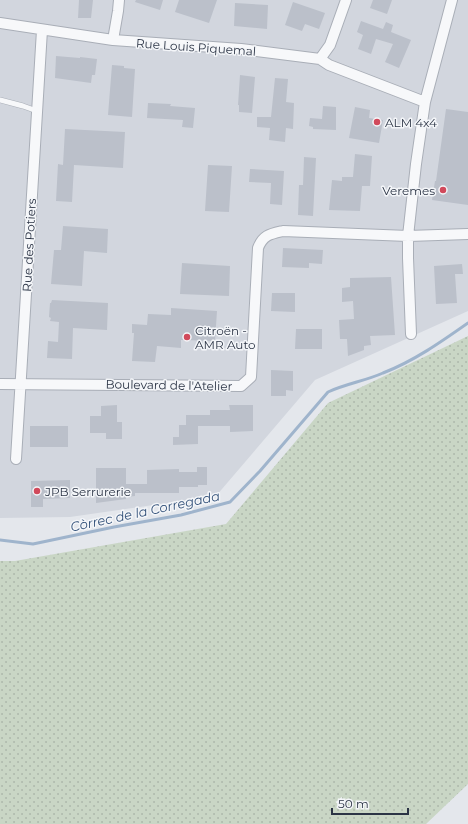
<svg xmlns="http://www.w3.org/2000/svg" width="468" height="824" viewBox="0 0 468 824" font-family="Montserrat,sans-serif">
	<defs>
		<pattern id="grass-dots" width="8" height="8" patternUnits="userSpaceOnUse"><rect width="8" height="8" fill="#c9d6c5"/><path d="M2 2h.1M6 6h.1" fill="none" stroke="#adb8ab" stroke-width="1.8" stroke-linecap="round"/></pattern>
	</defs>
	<rect width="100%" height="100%" fill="#e4e7ec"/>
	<path fill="#d2d6de" d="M0,0h468v311l-153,69 -99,116 -146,21 -70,1z"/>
	<path fill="url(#grass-dots)" d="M468,336v448l-42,40h-426v-263h15l211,-37 102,-121z"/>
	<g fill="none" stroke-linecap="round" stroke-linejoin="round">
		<path stroke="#9fb4cc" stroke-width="3" d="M0,540l33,4 81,-17 67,-12 49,-13 30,-31 68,-79c17,-8 37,-11 55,-19 31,-12 58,-31 85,-50"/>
	</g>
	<path fill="#bbc0ca" d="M79,0h14l-2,18h-13z
		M136,0h27l-3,10 -25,-8z
		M179,0h38l-8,23 -34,-11z
		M373,0h19l-5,14 -17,-6z
		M293,2l32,11 -6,16 -14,-5 -3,7 -17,-6z
		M235,3l33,2 -1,24 -33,-3z
		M361,21l22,8 3,-7 7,3 -2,7 20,8 -12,28 -14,-6 8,-18 -17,-5 -5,15 -13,-5 5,-14 -6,-3z
		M56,56l24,2v-1l17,2 -2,16h-3l-1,8 -36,-5z
		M112,65l12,1v2l11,1 -3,48 -24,-2z
		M240,75l15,2 -3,36 -13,-1v-7h-1z
		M275,78l13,1 -2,23 8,1 -1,26 -7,-1 -1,14 -16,-2 1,-12 -13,-1v-10h14z
		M148,103l23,1 -1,2 25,2 -2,20 -11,-1 1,-7 -36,-2z
		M323,106l13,1v23l-23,-1v-2l-4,-1 1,-8 12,1z
		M355,107l15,3 -1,8 14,2 -4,23 -30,-5z
		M446,109l22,3v93l-36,-5 3,-19h1z
		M65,129l60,3 -2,36 -49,-3 -2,37 -16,-1 2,-37 5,1z
		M355,154l17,2 -2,30h-8l-2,25 -31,-1 3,-30 10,1v-4h11z
		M304,157l12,1 -3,58 -15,-1 1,-30h4z
		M208,165l24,1 -3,46 -24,-1z
		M250,169l34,2 -2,34 -12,-1 1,-21 -22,-1z
		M63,226l45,3 -1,24 -23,-2 -2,35 -31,-2 3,-34h7z
		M283,248l40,2 -1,14 -13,-1v5l-27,-1z
		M182,263l48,3 -1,30 -49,-2z
		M462,264l1,10h-8l2,29 -21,1 -2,-38z
		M391,277l4,58 -25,1 1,9 -7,1v4l-16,6 -1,-17h-7l-1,-19 15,-1 -1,-18 -11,1v-14l8,-1v-9z
		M272,293h23v19l-24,-1z
		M52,300l56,3 -1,27 -34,-2 -1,31 -25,-1 1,-17 10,1 1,-20 -9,-1 1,-3 -2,-1 1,-14h1z
		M171,308l46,3 -2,30 -34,-1v8l-24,-2 -2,16 -23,-1 2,-28h-2v-9l15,1 1,-11 23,1z
		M296,329h26v20h-27z
		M271,370l22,1v20l-7,-1v6h-15z
		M117,405v17h5v17h-16v-6h-16v-17h11v-10z
		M229,405h24v26l-23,1v-6h-32v18l-25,1v-8h6v-12h7v-10h24v-5h20z
		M30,426h38v21h-38z
		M197,467h10v18h-9v2h-19v6h-44v3l-9,1v2l-30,4v-35h30v16h21v-14l32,-1v3h18z
		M70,480v18l-27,1v8h-12v-26z"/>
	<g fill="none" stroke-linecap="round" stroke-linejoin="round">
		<g stroke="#a9aeb7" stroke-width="6">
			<path id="lane" d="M0,100l23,6 14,5"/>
		</g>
		<g stroke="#a9aeb7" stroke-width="12">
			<path id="street" d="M119,0l-1,11 -5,29 128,9 79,10 9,6 96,37
				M0,23l113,17
				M320,59l10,-14 16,-45
				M411,334l-3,-76v-22l8,-72 9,-62 27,-102
				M0,384l241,2 10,-9 7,-129c5,-13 12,-14 25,-17l125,5 60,-2
				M16,459l26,-429"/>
		</g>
		<use href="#lane" stroke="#f7f8fa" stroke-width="5"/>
		<use href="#street" stroke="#f7f8fa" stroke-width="10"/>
	</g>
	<g fill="#d1495b" stroke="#f4f6f9" stroke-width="1.5">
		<circle cx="377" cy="122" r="4"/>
		<circle cx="443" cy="190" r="4"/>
		<circle cx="187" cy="337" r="4"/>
		<circle cx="37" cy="491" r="4"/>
	</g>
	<g text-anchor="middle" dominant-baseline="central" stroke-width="3" stroke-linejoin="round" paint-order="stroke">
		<g font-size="12" fill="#2b3445" stroke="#f4f6f9">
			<text transform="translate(196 47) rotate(4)">Rue Louis Piquemal</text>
			<text transform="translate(29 245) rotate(-87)">Rue des Potiers</text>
			<text transform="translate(169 385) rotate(1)">Boulevard de l'Atelier</text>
		</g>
		<g font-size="12" fill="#2b3445" stroke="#f4f6f9" text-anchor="start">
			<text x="385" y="122">ALM 4x4</text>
			<text x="435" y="190" text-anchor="end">Veremes</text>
			<text x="195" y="330">Citroën -<tspan x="195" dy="14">AMR Auto</tspan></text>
			<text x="45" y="491">JPB Serrurerie</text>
		</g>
		<g font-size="13" font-style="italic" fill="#34527a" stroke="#f4f6f9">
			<text transform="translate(145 511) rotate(-12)">Còrrec de la Corregada</text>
		</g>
	</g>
	<path d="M332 808v6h76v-6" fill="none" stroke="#2b3445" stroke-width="2"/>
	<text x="338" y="808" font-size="12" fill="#2b3445" stroke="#f4f6f9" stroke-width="3" paint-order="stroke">50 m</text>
</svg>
